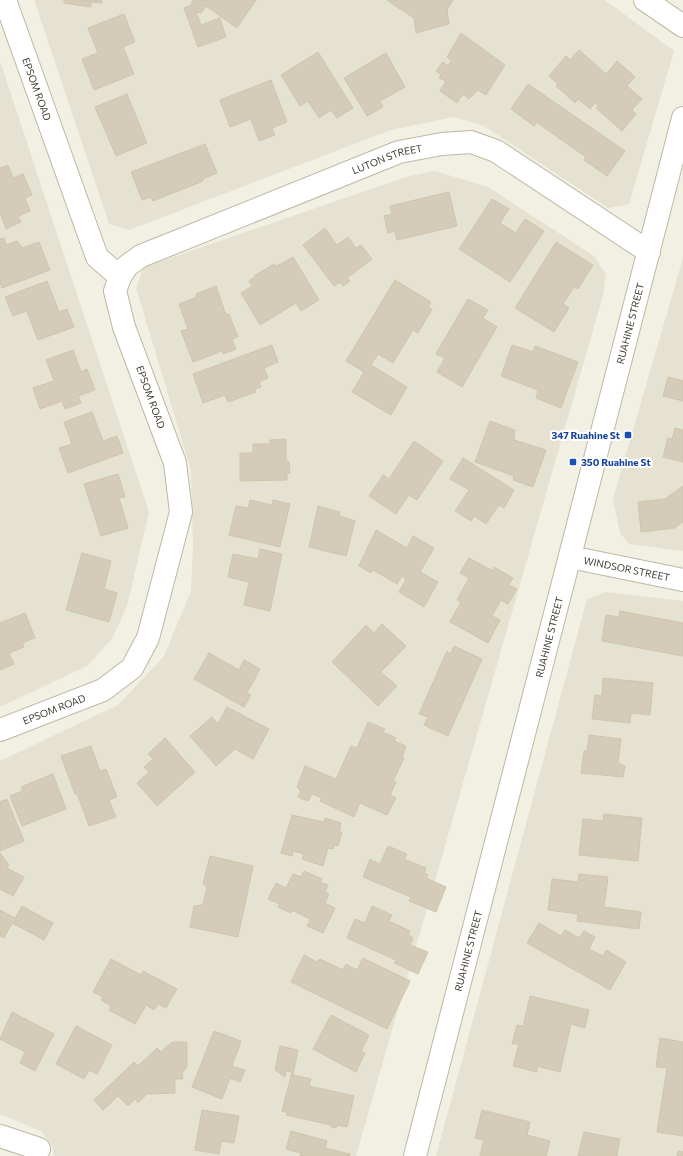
<svg xmlns="http://www.w3.org/2000/svg" width="683" height="1156" viewBox="0 0 683 1156" font-family="Commissioner,sans-serif">
	<rect width="100%" height="100%" fill="#f2efe3"/>
	<path fill="#e6e2d1" d="M34,0h571l69,51 -45,153 -21,4 -124,-82 -30,-9 -63,13 -262,100 -20,-6z
		M0,61l149,451 -22,94 -15,33 -25,27 -87,41z
		M435,171l53,16 106,69 12,19 -3,20 -247,861h-302l-1,-9 -12,-16 -41,-17v-353l118,-56 46,-49 27,-65 2,-44 -2,-77 -55,-182 8,-21 265,-91z
		M683,258v293l-54,-7 -9,-11 -7,-34z
		M606,592l77,9v555h-247l151,-557z"/>
	<path fill="#d4ccb8" stroke="#cfc5ab" d="M64,0h38v3l-11,-1v5l-27,-4z
		M193,0h63l-19,28 -31,-22 -5,7 -5,-1 5,13 19,-7 6,19 -28,10 -14,-39 6,-2z
		M388,0h65l-6,10 2,14 -33,9 -2,-15 -26,-17z
		M124,14l11,28 -12,5 11,27 -40,16 -12,-31 16,-6 -10,-25z
		M461,33l44,32 -19,30 -8,-5 -9,9 -6,-5 -6,9 -17,-12 6,-10 -7,-3 2,-3 -5,-4 7,-9 5,4 3,-5 -4,-4z
		M579,50l27,24 11,-13 18,16 -8,9 15,13 -10,11 4,4 -14,17 -26,-23 3,-1 -4,-4 -5,6 -12,-10 -3,4 -19,-17 2,-2 -9,-8 17,-20 4,4z
		M318,52l35,56 -16,10 -6,-8 -12,8 -11,-17 -8,5 -19,-31z
		M386,53l19,34 -25,14 3,6 -16,9 -23,-38z
		M271,80l16,42 -15,6 3,7 -16,6 -8,-22 -21,8 -10,-27z
		M528,84l97,67 -18,25 -23,-16 2,-3 -50,-35 -2,4 -23,-17z
		M127,94l20,49 -31,13 -21,-49z
		M205,144l12,29 -15,6 1,2 -50,20 -2,-4 -9,3 -11,-28z
		M8,165l5,13 10,-4 9,21 -7,3 5,13 -12,5 3,6 -15,7 -6,-17v-44z
		M449,192l8,34 -60,14 -2,-9 -7,2 -4,-17 8,-2 -2,-8z
		M492,199l17,10 -9,14 16,10 9,-14 19,12 -34,51 -51,-33z
		M325,228l12,17 11,-8 8,11 5,-3 11,14 -25,19 3,3 -7,5 -3,-4 -6,4 -31,-41z
		M4,238l2,7 11,-4 5,7 17,-6 11,28 -48,18 -2,-5v-44z
		M556,242l37,23 -15,24 -4,-2 -11,17 6,4 -15,24 -39,-24z
		M293,257l26,43 -18,11 -5,-8 -36,22 -19,-32 11,-7 -3,-5 6,-4 -1,-1 20,-12 3,2z
		M395,280l36,22 -3,5 4,2 -14,24 -5,-3 -20,33 -15,-9 -7,11 36,22 -16,28 -39,-23 12,-20 -18,-11z
		M47,281l12,31 8,-3 7,18 -36,13 -11,-29 -14,5 -8,-19z
		M216,286l10,29 3,-1 9,23 -6,2 4,10 -13,5 -1,-3 -29,11 -12,-31 7,-2 -9,-25 18,-7 -1,-3z
		M468,299l20,11 -5,8 14,9 -35,60 -25,-15 8,-14 -9,-4z
		M272,345l6,17 -14,6 4,10 -9,4 2,5 -7,2 2,3 -28,10 -3,-7 -22,8 -10,-29z
		M512,345l21,7 2,-6 43,16 -17,46 -25,-10 2,-8 -37,-14z
		M73,350l8,22 6,-3 8,21 -17,6 3,7 -16,6 -3,-8 -22,8 -7,-21 21,-7 -8,-21z
		M668,377l15,4v20l-20,-5z
		M92,412l11,29 14,-5 6,17 -55,20 -9,-25 13,-4 -8,-22z
		M490,421l25,9 -1,10 32,10 -13,37 -20,-7 1,-4 -39,-14z
		M675,428l8,2v32l-20,-5 5,-19 4,1z
		M286,439v21l3,2 1,11 -3,1v6l-47,1v-28h13v-9h17v-4z
		M414,441l29,20 -26,39 -8,-5 -13,19 -27,-18 14,-21 6,4z
		M463,458l51,32 -10,18 -5,-3 -13,19 -12,-8 -3,5 -16,-10 14,-21 -19,-11z
		M118,474l7,23 -6,1 9,30 -27,8 -17,-52z
		M683,486v36l-9,6 -33,4 -3,-30 27,-3z
		M250,500l22,5 1,-5 17,4 -10,43 -51,-12 7,-29 12,2z
		M318,506l22,6 -1,4 16,5 -9,35 -37,-9z
		M376,530l31,18 6,-12 21,12 -14,24 18,10 -14,25 -25,-15 7,-13 -4,-3 -5,8 -24,-14 -2,3 -12,-7z
		M260,549l22,5 -12,57 -26,-6 5,-23 -21,-5 5,-23 25,5z
		M82,553l29,8 -7,28 13,4 -8,29 -43,-12z
		M469,558l24,13 1,-4 19,11 -4,7 8,4 -9,15 -7,-4 -9,16 8,4 -12,23 -38,-21 11,-20 -4,-2 12,-22 -9,-5z
		M620,611l63,12v33l-81,-15 4,-26 13,2z
		M25,613l10,25 -13,5 2,4 -15,6 5,11 -14,6v-47z
		M382,624l24,22 -25,26 16,14 -19,20 -46,-44 34,-37 8,8z
		M454,646l28,13 -34,77 -24,-11 4,-8 -9,-3 28,-63 3,3z
		M209,653l30,17 5,-10 16,9 -13,24 4,2 -7,12 -50,-28z
		M603,678l50,5 -3,32 -19,-2 -1,10 -38,-4 3,-24 7,1z
		M227,707l42,22 -16,30 -18,-10 -19,17 -26,-30 22,-19 6,7z
		M368,722l17,7 -2,3 13,6 -2,3 12,5 -4,11 2,1 -11,23 3,1 -6,13 6,3 -9,17 -27,-12 -6,14 -34,-16 2,-3 -10,-4 -4,7 -10,-4 3,-6 -4,-4 8,-21 31,13 15,-33 6,2z
		M589,735l32,4 -3,24 7,3 -2,11 -42,-4 3,-22h3z
		M165,738l30,34 -38,34 -20,-23 12,-11 -5,-5 9,-8 -5,-5z
		M91,746l9,25 6,-2 11,28 -8,3 7,17 -27,9 -12,-33 -2,1 -14,-38z
		M53,774l13,35 -44,17 -12,-30 13,-5 -2,-4z
		M7,799l17,42 -24,10v-49z
		M604,814l38,4 -4,43 -59,-6 4,-36 20,2z
		M292,815l32,7 1,-4 16,5 -2,9h3l-4,14 -4,-1 -1,4 -5,-1 -5,18 -21,-7 2,-5 -11,-3 -1,5 -11,-3z
		M388,846l19,8 -3,5 22,9 -2,5 4,2 -2,3 20,9 -10,25 -27,-11 2,-4 -48,-20 7,-18 10,5z
		M0,853l9,12 -2,3 17,9 -11,19 -13,-7z
		M210,856l43,10 -15,71 -48,-10 4,-21 9,-1 4,-18 -4,-3z
		M304,871l18,8 -2,3 8,3 -3,7 4,2 -4,9 10,5 -12,25 -16,-7 3,-7 -18,-9 -1,3 -13,-6 2,-3 -12,-5 8,-16 10,5 7,-14 8,3z
		M579,874l29,3 -4,30 37,5 -2,17 -62,-8 1,-7 -30,-4 4,-31 26,3z
		M22,906l31,17 -9,17 -32,-17 -8,15 -4,-2v-26l15,8z
		M372,906l20,9 -3,6 21,10 -2,4 5,3 -3,7 18,7 -10,22 -24,-11 2,-3 -49,-22 8,-19 10,4z
		M539,923l22,13 4,-6 14,8 5,-7 11,6 -6,12 14,7 3,-6 20,12 -16,28 -83,-47z
		M304,955l13,7 3,-3 23,11 3,-6 11,6 6,-12 47,23 -23,48 -96,-47z
		M111,959l30,16 2,-4 34,18 -11,19 -8,-4 -4,6 -8,-5 -11,19 -26,-14 2,-4 -10,-6 2,-3 -10,-5z
		M530,996l59,14 -4,18 -14,-4 -11,48 -23,-6v6l-24,-6 6,-22h-7l5,-19 6,1z
		M12,1012l42,22 -19,37 -15,-8 5,-11 -25,-13z
		M331,1015l38,20 -8,16 4,2 -9,19 -43,-23z
		M76,1026l36,19 -15,29 -8,-4 -5,9 -28,-15z
		M214,1031l27,10 -9,25 13,4 -5,12 -10,-4 -8,21 -30,-12z
		M660,1038l23,4v94l-26,-4 10,-64 -11,-1z
		M172,1042h15v25l-5,6 1,6h-8v14l-28,1 -9,9 -3,-4 -7,7 -10,-10 -15,14 -9,-10 40,-38 4,4 19,-18 4,4z
		M280,1046l18,4 -5,25 18,4 -2,7 45,10 -7,31 -10,-2 -1,3 -5,-1v-2l-45,-10 2,-2 -6,-2 10,-39 -6,-1 -1,6 -10,-7z
		M202,1110l37,6 -5,27 -13,-2 -2,13 -24,-4z
		M482,1110l48,12 -3,13 23,6 -4,15h-66l4,-16 -9,-2z
		M291,1131l36,10 -2,7 25,6v2h-50l1,-3 -15,-4z
		M584,1132l36,7 -3,17h-39z
		M678,1151l5,1v4h-6z"/>
	<g fill="none" stroke-linecap="round" stroke-linejoin="round">
		<g stroke="#beb8a5" stroke-width="24">
			<g id="minor">
				<path d="M645,0l38,26"/>
				<path id="s1" d="M120,277l7,-11 14,-10 258,-104 43,-8 29,-2 25,9 153,101"/>
				<path id="s2" d="M570,557l113,23"/>
				<path id="s3" d="M0,730l103,-40 29,-22 16,-30 33,-126 -6,-49 -51,-136 -9,-36 5,-14 -23,-20 -92,-257"/>
				<path d="M0,1136l39,13"/>
			</g>
		</g>
		<g stroke="#beb8a5" stroke-width="24">
			<g id="tertiary">
				<path id="s4" d="M415,1156l268,-1038"/>
			</g>
		</g>
		<use href="#minor" stroke="#fff" stroke-width="22"/>
		<use href="#tertiary" stroke="#fff" stroke-width="22"/>
	</g>
	<g fill="#1a4fb4" stroke="#fff" stroke-width="1.5">
		<rect x="624" y="431" width="8" height="8" rx="2"/>
		<rect x="569" y="458" width="8" height="8" rx="2"/>
	</g>
	<g text-anchor="middle" dominant-baseline="central" stroke-width="4" stroke-linejoin="round" paint-order="stroke">
		<g font-size="10" fill="#443f33" stroke="#fff">
			<text transform="translate(37 89) rotate(70)">EPSOM ROAD</text>
			<text stroke="none"><textPath href="#s1" startOffset="295">LUTON STREET</textPath></text>
			<text stroke="none"><textPath href="#s4" startOffset="860">RUAHINE STREET</textPath></text>
			<text transform="translate(151 397) rotate(70)">EPSOM ROAD</text>
			<text stroke="none"><textPath href="#s2" startOffset="58">WINDSOR STREET</textPath></text>
			<text stroke="none"><textPath href="#s4" startOffset="536">RUAHINE STREET</textPath></text>
			<text stroke="none"><textPath href="#s3" startOffset="58">EPSOM ROAD</textPath></text>
			<text stroke="none"><textPath href="#s4" startOffset="212">RUAHINE STREET</textPath></text>
		</g>
		<g font-size="10" font-weight="bold" fill="#164399" stroke="#fff" text-anchor="end">
			<text x="620" y="435">347 Ruahine St</text>
			<text x="581" y="462" text-anchor="start">350 Ruahine St</text>
		</g>
	</g>
</svg>
